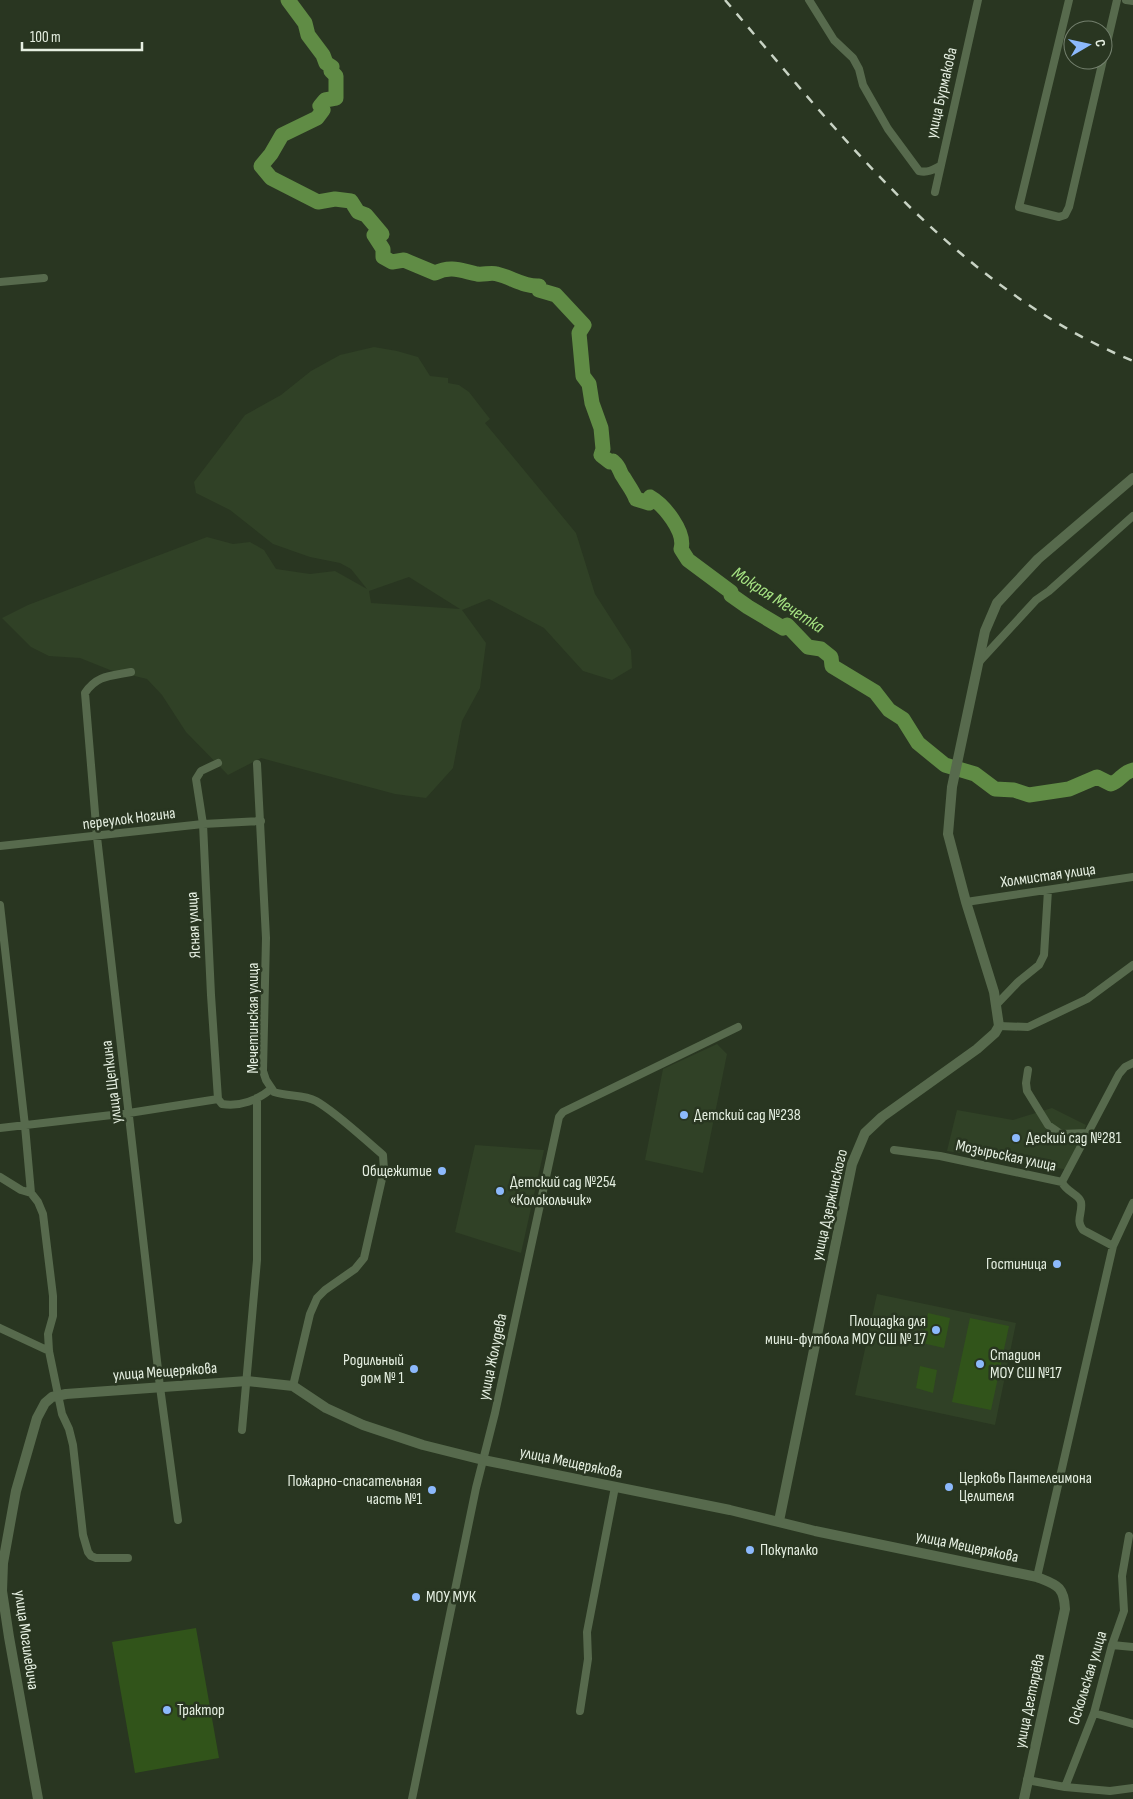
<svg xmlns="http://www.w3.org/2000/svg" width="1133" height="1799" viewBox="0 0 1133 1799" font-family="'Sofia Sans Condensed',sans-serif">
	<rect width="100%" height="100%" fill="#293621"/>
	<path fill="#304126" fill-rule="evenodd" d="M374,347l23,4 21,6 12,19 18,2v5l11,2 10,7 21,27 -5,4 91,110 19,61 36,56 1,18 -20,12 -29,-9 -39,-43 -55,-29 -27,11 24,33 -6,45 -18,33 -9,47 -27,30 -31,-4 -134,-36 -33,17 -42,-43 -24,-37 -15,-16 -37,-9 -30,-12 -31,-2 -18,-9 -29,-29 26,-13 179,-68 26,7 17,-2 14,8 12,19 34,5 25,-3 32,18 -16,-20 -11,-6 -30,-6 -37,-13 -43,-34 -34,-17 -2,-11 51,-67 36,-20 30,-24 29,-16zM409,577l51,32 -89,-6 -2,-12z
		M717,1044l10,10 -24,119 -58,-13 18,-91z
		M1052,1108l34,17 -16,45 -123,-19 10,-41 56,10z
		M475,1145l69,5 -23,103 -66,-21z
		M877,1294l139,29 -21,102 -140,-30z"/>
	<path fill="#31541a" d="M928,1313l22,5 -6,30 -22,-5z
		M970,1318l39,8 -18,84 -39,-8z
		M920,1366l17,4 -4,23 -17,-5z
		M196,1628l23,130 -84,15 -23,-131z"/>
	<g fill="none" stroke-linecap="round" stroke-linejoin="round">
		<path stroke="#608c45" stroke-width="15" d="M288,0l17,23 3,12 15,20 3,8 6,4 -1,4 5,5v22l-11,2 -5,6 3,4 -6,8 -35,17 -11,19 -10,12 10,12 47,24 17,-3 16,2 7,11 8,3 16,19 -8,1 9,14v8l9,5 12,-2 31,13c16,-8 27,-2 42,1 7,1 14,-2 20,0 14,3 27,13 42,12v4l17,5 28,30 -5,8 4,43 6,8 3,19 9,25 2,21 -2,6 9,7 3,-1c9,8 5,10 11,17 4,7 9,13 12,21l13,4 1,-6c14,8 36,35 31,52l7,11 43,32v3l17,12 35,21 4,-3 21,22 13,2 10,8 1,9 43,26 14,18 14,9 15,24 27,22 30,9 20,15 19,1 15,5 40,-6 28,-12 14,7c9,-3 12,-12 22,-14"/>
		<path stroke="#576a4d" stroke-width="8" d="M809,0l25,40 19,18 6,11 4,16 25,44 31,42c8,2 14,-1 21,-5
			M1069,0l-50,207 40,10 6,-2 4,-8 34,-147
			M1126,0l7,1
			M1103,60l14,-60
			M935,192l43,-192
			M0,282l44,-4
			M979,662l57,-62 13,-9 84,-75
			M131,672c-20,4 -34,3 -46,21l12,144 63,550 18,133
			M218,763l-17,8 -5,8 7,45 8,171 7,104
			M257,764l9,174 -3,133 3,9 8,12c14,5 29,2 42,9 21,12 48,38 67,54l1,15 -20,88 -9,11 -30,21 -8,8 -7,16 -17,72
			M0,846l203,-22 58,-3
			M966,902l167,-25
			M0,905l25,221 6,67 7,9 5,12 10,82v20l-5,18 1,17 13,63 7,15 4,16 10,90 5,17 3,4 5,2h32
			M997,1004l21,-22 21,-17 5,-10 4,-65
			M999,1026l29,1 59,-28 46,-34
			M1028,1070l-2,13 1,8 21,34 13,9 25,-1
			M218,1099l4,5c18,3 36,-4 49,-15
			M0,1128l129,-15 89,-14
			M894,1150l46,6 122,26 57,-108 6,-7 8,-4
			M0,1177l21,13 10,3
			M1062,1182c4,10 17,12 19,20 2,11 -6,18 2,28l30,16
			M0,1328l49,23
			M242,1430l15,-170v-162
			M1037,1577l76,-331 20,-43
			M1112,1645l21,2
			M580,1711l8,-52 -1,-27 28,-145
			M1094,1713l39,11
			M1027,1780l38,7 29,-74 18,-68 12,-34 -2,-35 7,-40
			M1065,1787l45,4 23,-3
			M412,1799l64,-311 19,-75 64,-296 4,-5 175,-85"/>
		<path stroke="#576a4d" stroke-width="10" d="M779,1521l73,-357 13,-31 17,-16 95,-68 18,-16 4,-7 -5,-34 -28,-90 -18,-68 4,-47 33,-156 12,-28 41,-44 95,-81
			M38,1799l-29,-162 -7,-46 1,-28 13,-72 21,-73 8,-15 7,-6 14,-3 181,-13 46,5 33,22 37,17 60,20 60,15 247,50 85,21 222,46c20,8 27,9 28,32l-41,190"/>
		<path stroke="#c8d3c4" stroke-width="2.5" stroke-dasharray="9 9" stroke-linecap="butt" d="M725,0c119,139 234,289 408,361"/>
	</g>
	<g fill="#8cb9fc" stroke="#293621" stroke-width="2">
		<circle cx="684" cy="1115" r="5"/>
		<circle cx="1016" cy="1138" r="5"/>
		<circle cx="442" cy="1171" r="5"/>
		<circle cx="500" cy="1191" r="5"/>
		<circle cx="1057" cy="1264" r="5"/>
		<circle cx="936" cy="1330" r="5"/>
		<circle cx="980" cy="1364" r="5"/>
		<circle cx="414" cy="1369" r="5"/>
		<circle cx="949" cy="1487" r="5"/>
		<circle cx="432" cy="1490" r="5"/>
		<circle cx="750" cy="1550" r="5"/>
		<circle cx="416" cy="1597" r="5"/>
		<circle cx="167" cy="1710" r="5"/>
	</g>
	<g text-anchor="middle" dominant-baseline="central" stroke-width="5" stroke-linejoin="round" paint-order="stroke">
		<g font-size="16" fill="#e5efe1" stroke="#293621">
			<text transform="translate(942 93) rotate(-77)">улица Бурмакова</text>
			<text transform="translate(129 819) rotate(-7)">переулок Ногина</text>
			<text transform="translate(1048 876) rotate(-8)">Холмистая улица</text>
			<text transform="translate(194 925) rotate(-93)">Ясная улица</text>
			<text transform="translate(253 1018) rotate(-90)">Мечетинская улица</text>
			<text transform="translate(112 1082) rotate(-97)">улица Щепкина</text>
			<text transform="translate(1006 1156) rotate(12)">Мозырьская улица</text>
			<text transform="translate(830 1205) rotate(-77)">улица Дзержинского</text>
			<text transform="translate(493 1357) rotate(-78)">улица Жолудева</text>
			<text transform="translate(165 1372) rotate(-4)">улица Мещерякова</text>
			<text transform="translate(571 1463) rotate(12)">улица Мещерякова</text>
			<text transform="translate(967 1547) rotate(12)">улица Мещерякова</text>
			<text transform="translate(26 1640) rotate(82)">улица Могилевича</text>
			<text transform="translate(1088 1678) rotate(-73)">Оскольская улица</text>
			<text transform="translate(1030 1701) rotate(-78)">улица Дегтярёва</text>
		</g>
		<g font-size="16" fill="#e5efe1" stroke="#293621" text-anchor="start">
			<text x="694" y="1115">Детский сад №238</text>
			<text x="1026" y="1138">Деский сад №281</text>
			<text x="432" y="1171" text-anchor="end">Общежитие</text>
			<text x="510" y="1182">Детский сад №254<tspan x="510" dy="18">«Колокольчик»</tspan></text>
			<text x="1047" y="1264" text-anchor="end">Гостиница</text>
			<text x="926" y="1321" text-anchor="end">Площадка для<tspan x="926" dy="18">мини-футбола МОУ СШ № 17</tspan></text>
			<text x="990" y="1355">Стадион<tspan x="990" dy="18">МОУ СШ №17</tspan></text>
			<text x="404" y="1360" text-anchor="end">Родильный<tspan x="404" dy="18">дом № 1</tspan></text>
			<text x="959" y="1478">Церковь Пантелеимона<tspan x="959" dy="18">Целителя</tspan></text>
			<text x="422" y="1481" text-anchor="end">Пожарно-спасательная<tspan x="422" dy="18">часть №1</tspan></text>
			<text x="760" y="1550">Покупалко</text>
			<text x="426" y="1597">МОУ МУК</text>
			<text x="177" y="1710">Трактор</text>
		</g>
		<g font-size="18" font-style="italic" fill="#a6e383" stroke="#293621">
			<text transform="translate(778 600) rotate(33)">Мокрая Мечетка</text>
		</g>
	</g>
	<g transform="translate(1088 45) rotate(81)"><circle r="24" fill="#293621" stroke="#74806e"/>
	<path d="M0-4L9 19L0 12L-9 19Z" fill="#8cb9fc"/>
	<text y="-8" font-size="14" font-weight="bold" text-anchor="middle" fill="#e5efe1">С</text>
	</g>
	<path d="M22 42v8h120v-8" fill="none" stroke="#e5efe1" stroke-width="2.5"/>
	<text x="30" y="42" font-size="15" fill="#e5efe1" stroke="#293621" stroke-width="4" paint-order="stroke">100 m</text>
</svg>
